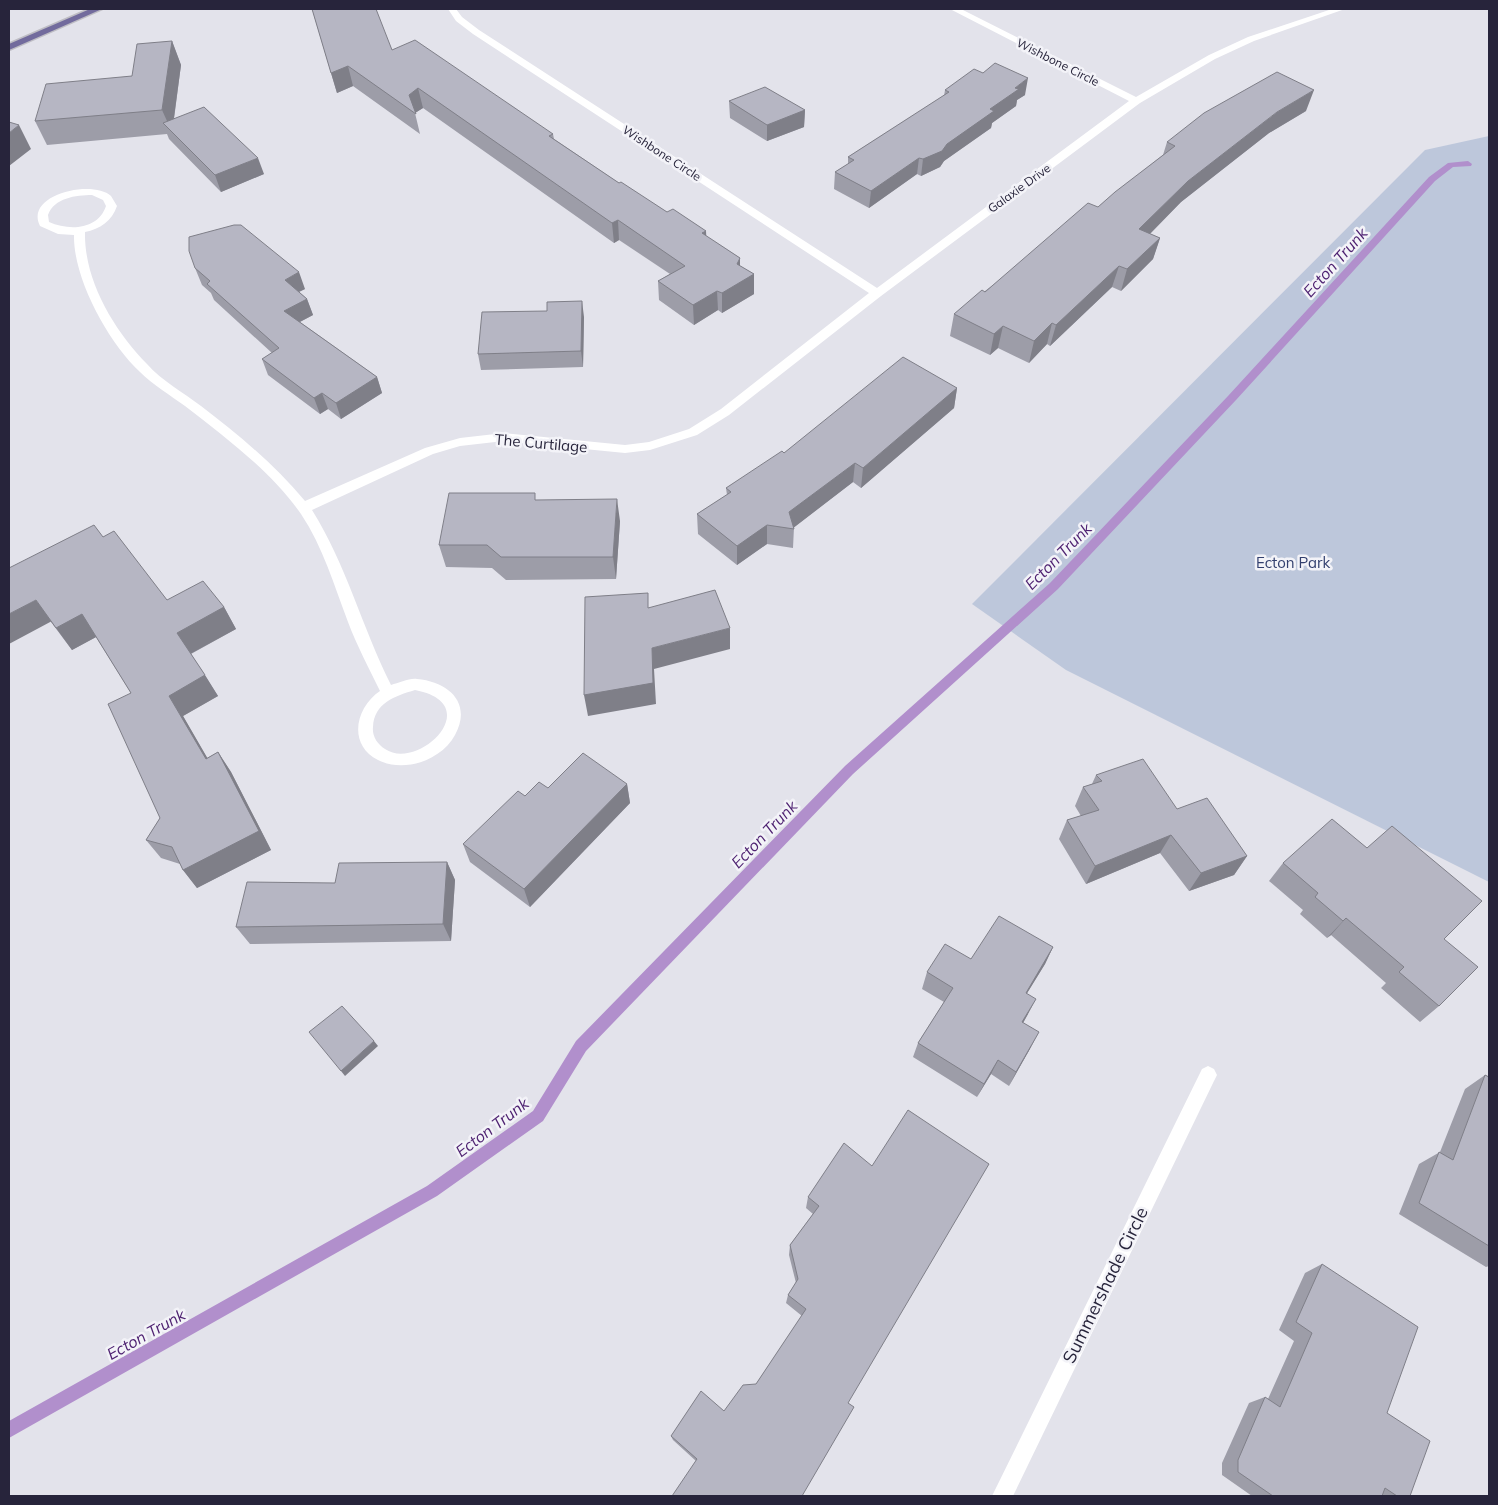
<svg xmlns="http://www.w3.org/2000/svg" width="1498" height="1505" viewBox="0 0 1498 1505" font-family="Mulish,sans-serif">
	<rect width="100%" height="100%" fill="#e3e3eb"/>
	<path fill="#bdc7db" d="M1489,136v746l-423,-212 -94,-66 453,-454z"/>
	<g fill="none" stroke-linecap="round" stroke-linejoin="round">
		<path fill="#b18fcc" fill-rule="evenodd" d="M1468,161l4,3 -1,2 -18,1 -18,14 -199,219 -178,189 -205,185 -267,277 -43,70 -106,75 -428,242v-17l418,-235 106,-75 43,-70 269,-275 205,-183 178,-187 201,-219 19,-14z"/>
		<g stroke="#bebdc4" stroke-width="3">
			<path id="primary" d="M90,9h12l-93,41v-6z"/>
		</g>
		<path fill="#fff" fill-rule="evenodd" d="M448,9h8l6,8 17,13 398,258 252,-187 -179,-92h11l175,88 73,-42 39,-18 84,-28h13l-91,32 -39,18 -75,44 -259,193 -152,119 -32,20 -47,15 -25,3 -121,-12 -44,5 -27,8 -121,56c34,54 50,117 79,175 8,-2 18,-7 26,-6 33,3 55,25 38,56 -14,26 -52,38 -77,25 -31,-16 -22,-53 2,-69 -11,-23 -23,-45 -32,-69 -14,-37 -25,-75 -47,-108 -30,-43 -75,-76 -116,-108 -15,-11 -32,-21 -45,-34 -32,-30 -67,-94 -66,-137l-16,-1 -18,-8c-16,-31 52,-47 71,-30 2,3 4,7 6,10 -5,15 -17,23 -32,26 -1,49 29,98 62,132 15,17 37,29 54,42 38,29 74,59 104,95l120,-53 35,-10 44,-5 121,12 24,-3 40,-13 32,-20 148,-116 -396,-259 -17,-13zM92,195l11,5 3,6c-8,24 -37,25 -57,16l-1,-7c6,-17 28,-20 44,-20zM415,690c73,14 3,82 -30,59 -8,-5 -13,-13 -12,-22 1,-24 22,-31 42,-37z
			M1208,1066l6,3 3,6 -3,6 -201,415h-21l210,-427z"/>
		<use href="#primary" fill="#726b9d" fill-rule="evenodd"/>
	</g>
	<path fill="#9d9da8" d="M312,9l241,125 1,5 65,44 48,29 39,19v5l34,22v8l14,8v20l-32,19 -4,-3 -24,15 -35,-25 -1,-19 12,-7 -51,-34 -5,3 -191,-135 -8,5 5,21 -67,-48 -16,7z
		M172,41l9,24 -7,54 90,55 -43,18 -52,-53 -2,-5 -120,11 -12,-24 97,-45z
		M945,90l80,5 -8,5 -1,6 -24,17 -1,5 -47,33 -4,6 -19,9 -4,-2 -48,34 -35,-19 1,-17 13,-8v-7l96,-61z
		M729,101l76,9 -1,17 -37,14 -37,-23z
		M1306,111l-37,22 -88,69 -31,32 10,4 -7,21 -32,32 -9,-4 -62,59 -3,-2 -18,19 -31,-15 -8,7 -40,-19 4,-22 144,-107 65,-52 4,-13z
		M195,268l110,21 -6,3 8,7 6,16 -13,7 77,55 5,16 -41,26 -13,-10 -8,5 -52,-39 -6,-16 10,-6 -58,-53 -3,-7 -9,-8z
		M584,317l-1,50 -102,3 -3,-16z
		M957,388l-3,20 -93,80 -8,-6 -59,45 -1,21 -26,-4 -30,21 -39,-31 -1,-20 30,-19 -1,-7 58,-35z
		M536,500l84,21 -4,58 -110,1 -14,-12 -46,-1 -7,-22z
		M103,537l64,63 57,7 12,22 -45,25 27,42 -35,20 24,42 11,-6 13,20 40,78 -74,38 -14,-18 -3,-6 -19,-6 -15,-18 14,-22 -29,-125 -35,-56 -24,13 -21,-28z
		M1096,775l81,34 70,47 -13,19 -45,16 -29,-38 -74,31 -27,-45 8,-19 14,-4 -6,-10 8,-19 9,-3z
		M627,784l3,19 -100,104 -60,-45 -7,-18 62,-48 23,-8z
		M447,862l8,18 -4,61 -201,3 -14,-17 99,-44z
		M1283,863l161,76 -5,67 -19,16 -39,-34 5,-5 -55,-48 -4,3 -27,-24 3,-4 -34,-29z
		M1053,947l-8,17 -18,29 1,21 -5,9 8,24 -22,39 -18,-12 -14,23 -64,-40 5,-14 26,-41 -22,-13 5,-17 44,-13z
		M1485,1075l4,2v189l-3,1 -87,-53 20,-50 21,-12 25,-63z
		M989,1164l-293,297 -23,-21 -2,-4 53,-25 32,-27 46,-68 -16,-13 2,-8 8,-12 -7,-28 1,-10 23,-31 -7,-6 2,-11 64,-31z
		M1322,1264l65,149 23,83h-158l-30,-21v-12l27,-60 16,-6 3,2 26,-58 -15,-11 26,-57z"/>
	<path fill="#7f7f88" d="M172,41l9,24 -9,67 -10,-22z
		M348,66l5,20 -16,7 -6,-20z
		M1028,78l-3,17 -8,5 -1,6 -24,17 -1,5 -47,33 -4,6 -19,9 2,-17 24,-15 43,-35 25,-21z
		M418,88l5,20 -8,5 -6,-18z
		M1314,90l-8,21 -37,22 -88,69 -48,49 6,-22 49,-48 89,-69z
		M805,110l-1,17 -37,14v-16z
		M19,125l12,24 -22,17v-33z
		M258,158l6,16 -43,18 -6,-17z
		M919,158l-2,16 -48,34 2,-17z
		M618,220l1,20 -5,3 -2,-20z
		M706,231l1,19 -5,-17z
		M1160,238l-7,21 -32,32 6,-22z
		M740,258v20l-3,-14z
		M1119,266l-7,21 -62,59 6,-21z
		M299,272l6,17 -15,7 -5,-16z
		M754,274v20l-32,19v-20z
		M717,291l1,19 -24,15 -1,-20z
		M307,299l6,16 -23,12 -6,-16z
		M582,301l2,16 -1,50 -2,-16z
		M1052,323l-5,21 -18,19 5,-22z
		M1003,326l-5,22 -8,7 4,-21z
		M377,377l5,16 -41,26 -5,-16z
		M957,388l-3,20 -93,80 2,-20z
		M322,393l6,16 -8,5 -6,-16z
		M855,463l-2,19 -61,47 -3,-17z
		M617,499l3,22 -4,58 -3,-22z
		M767,525v19l-30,21v-19z
		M36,600l16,21 -43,23v-30z
		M224,607l12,22 -46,25 -13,-21z
		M82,614l16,22 -26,14 -16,-22z
		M730,628v21l-76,20 2,35 -68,12 -4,-21 68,-47z
		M205,675l13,21 -35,20 36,62 -13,-19 -37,-63z
		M218,752l13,20 40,78 -74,38 -14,-18z
		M627,784l3,19 -100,104 -6,-18z
		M1171,835l-11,18 -74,31 9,-18z
		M1247,856l-13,19 -45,16 12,-18z
		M447,862l8,18 -4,61 -8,-17z
		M1346,918l-15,17 -4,3 16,-17z
		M1053,947l-8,17 -27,44 8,-15z
		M1036,999l-8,15 -13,23 7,-15z
		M1039,1032l-8,15 -22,39 7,-14z
		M374,1041l4,5 -33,30 -4,-5z
		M998,1060l-7,14 -14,23 7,-13z"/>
	<path fill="#b6b6c3" stroke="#7f7f88" d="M312,9h64l16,41 23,-10 138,94 -4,2 70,47 2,-1 46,30 6,-3 33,22 -4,2 38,25 -3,6 17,10 -32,19 -5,-2 -24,14 -35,-24 27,-15 -67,-46 -6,3 -194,-135 -9,7 7,19 -68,-48 -17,7z
		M172,41l-10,69 -127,11 11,-37 86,-8 5,-32z
		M995,63l33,15 -13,10 4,1 -29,20 4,2 -47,33 -5,7 -19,8 -4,-1 -48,33 -36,-19 19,-12 -6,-3 101,-65 -4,-2 29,-21 9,4z
		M1277,72l37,18 -37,22 -89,69 -49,48 21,9 -33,31 -8,-3 -63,59 -4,-2 -18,18 -31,-15 -9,8 -40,-20 28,-24 3,2 103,-89 10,4 17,-15 60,-46 -8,-4 37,-29z
		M765,87l40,23 -38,15 -38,-24z
		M204,107l54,51 -43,17 -52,-52z
		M9,122l10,3 -10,8z
		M234,225h7l58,47 -14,8 22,19 -23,12 93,66 -41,26 -14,-10 -8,5 -52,-39 17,-11 -72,-64 3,-3 -15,-13 -6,-17v-14z
		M582,301l-1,50 -103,3 4,-42 65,-1v-9z
		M903,357l54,31 -94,80 -8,-5 -66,49 5,17 -27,-4 -30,21 -40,-32 34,-22 -5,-4 56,-37 2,2z
		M449,493h86v7l82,-1 -4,58h-112l-14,-12h-48z
		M94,525l9,12 11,-6 53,69 36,-19 21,26 -47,26 28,42 -36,21 37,63 12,-7 41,79 -76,39 -11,-23 -26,-7 14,-22 -52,-114 23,-11 -49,-79 -26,14 -20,-28 -27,14v-46z
		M715,590l15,38 -78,20 1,35 -69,12 1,-98 63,-4v15z
		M583,753l44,31 -103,105 -61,-45 55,-53 7,5 14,-14 9,6z
		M1143,759l34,50 30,-11 40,58 -46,17 -30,-38 -76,31 -28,-46 32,-10 -16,-23 19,-6 -6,-6z
		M1332,819l35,29 25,-22 90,75 -38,38 34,28 -39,39 -40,-34 5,-5 -58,-49 -3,3 -28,-24 3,-4 -35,-30z
		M447,862l-4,62 -207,3 11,-45 88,1 4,-20z
		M999,916l54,31 -27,46 10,6 -14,23 17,10 -23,40 -18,-12 -14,24 -66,-41 35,-55 -26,-16 18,-28 26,15z
		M342,1006l32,35 -33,30 -32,-39z
		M1485,1075l4,2v169l-70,-43 20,-51 14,8z
		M908,1110l81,54 -141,239 6,4 -52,89h-130l25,-37 -26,-23 30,-45 23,20 19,-26 13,-1 50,-75 -18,-14 10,-16 -8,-34 29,-39 -11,-9 36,-54 28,23z
		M1322,1264l96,63 -31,86 43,28 -20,55h-13l-12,-8 -3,8h-109l-35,-24v-12l27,-63 15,10 32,-74 -16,-11z"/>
	<g text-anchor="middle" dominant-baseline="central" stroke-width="5" stroke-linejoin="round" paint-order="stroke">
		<g font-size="12" fill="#27243b" stroke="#f3f3f8">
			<text transform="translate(1058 62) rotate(27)">Wishbone Circle</text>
			<text transform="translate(662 153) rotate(33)">Wishbone Circle</text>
			<text transform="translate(1019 188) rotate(-36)">Galaxie Drive</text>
		</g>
		<g font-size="15" fill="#27243b" stroke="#f3f3f8">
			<text transform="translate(541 443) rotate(5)">The Curtilage</text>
		</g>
		<g font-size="15" fill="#323f6e" stroke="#f3f3f8">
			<text x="1293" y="562">Ecton Park</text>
		</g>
		<g font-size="16" font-style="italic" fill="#4f2372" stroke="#f3f3f8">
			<text transform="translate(1335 262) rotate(-48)">Ecton Trunk</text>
			<text transform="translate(1058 556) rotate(-45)">Ecton Trunk</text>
			<text transform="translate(764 834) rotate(-46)">Ecton Trunk</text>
			<text transform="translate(492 1127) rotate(-37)">Ecton Trunk</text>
			<text transform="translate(146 1334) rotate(-29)">Ecton Trunk</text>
		</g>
		<g font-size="18" fill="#27243b" stroke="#f3f3f8">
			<text transform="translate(1105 1285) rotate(-64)">Summershade Circle</text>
		</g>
	</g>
	<rect width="1498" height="1505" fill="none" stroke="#27243b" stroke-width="20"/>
</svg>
